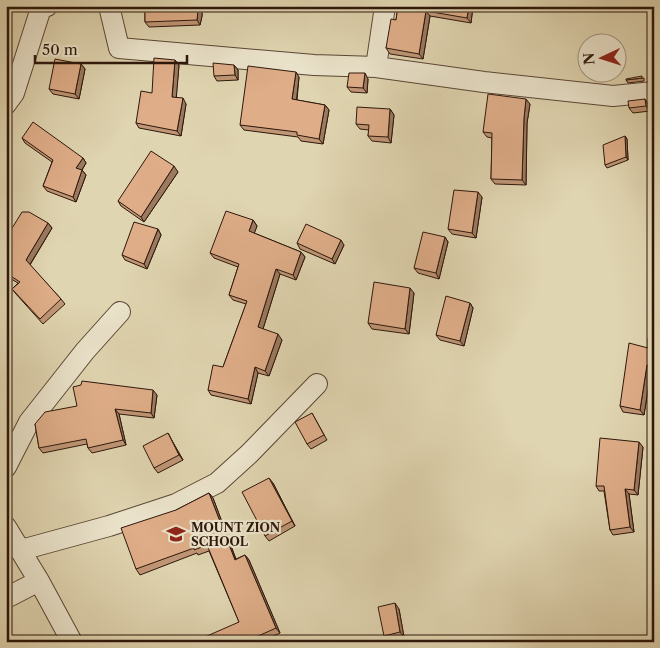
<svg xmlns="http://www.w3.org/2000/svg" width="660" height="648" viewBox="0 0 660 648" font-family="'Libre Caslon Text',serif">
	<rect width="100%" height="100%" fill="#e0d5b1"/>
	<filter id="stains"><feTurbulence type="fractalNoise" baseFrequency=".004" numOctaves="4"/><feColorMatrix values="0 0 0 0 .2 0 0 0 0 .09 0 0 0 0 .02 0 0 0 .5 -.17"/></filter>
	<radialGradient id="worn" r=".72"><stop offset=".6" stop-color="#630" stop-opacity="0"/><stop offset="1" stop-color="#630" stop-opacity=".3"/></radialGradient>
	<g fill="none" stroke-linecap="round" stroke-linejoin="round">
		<g stroke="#5a4634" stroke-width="22">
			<path id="street" d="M109,6l10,42 195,17 62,2 108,15 129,14 41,-4
				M376,67l9,-61
				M6,104l8,-11 27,-85 6,-2
				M6,467l23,-45 56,-71 35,-39
				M6,527l33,54 33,61
				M21,550l88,-24 67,-22 41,-21 32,-29 68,-70
				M6,598l33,-17"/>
		</g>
		<use href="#street" stroke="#ebe4cc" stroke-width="20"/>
	</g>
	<path fill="#c09676" stroke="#2d170b" d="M145,6h57v10l-2,9 -51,2 -4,-5z
		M398,6h75l-2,17 -41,-7 -7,43 -33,-5 -4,-6 10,-28z
		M175,60l4,5 -3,32 10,7 -5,32 -42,-8 -3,-5 16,-30z
		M81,64l4,5 -6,30 -26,-5 -4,-5z
		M234,65l4,5v10l-21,1 -3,-5z
		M299,77l-2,23 28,5 4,5 -6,34 -22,-3 -3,-4 -54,-7 -4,-5z
		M644,78v3l-16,2 -2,-3z
		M368,79l-1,14 -16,-1 -4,-5z
		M645,99l3,5 2,7 -17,2 -4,-5z
		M530,104l-3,19 -1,62 -31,-1 -4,-5 1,-41 -5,-1 -4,-5z
		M390,109l4,6 -3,28 -19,-2 -4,-5 1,-6 -9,-1 -4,-5z
		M625,136l2,3 1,21 -21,8 -2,-3z
		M22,138l61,20 3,5 -4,7 4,5 -10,27 -29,-11 -4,-5 9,-24 -27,-19z
		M178,172l-34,50 -23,-16 -3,-5z
		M482,197l-6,41 -24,-4 -4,-5z
		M253,220l4,6 -3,7 47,19 4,5 -9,23 -16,-6 -17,55 19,11 -13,36 -11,-3 -7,31 -40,-9 -3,-5 15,-23 23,-63 -13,-4 -4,-5 9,-28 -24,-9 -4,-5z
		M48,223l4,5 -22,37 31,34 4,5 -22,20 -27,-30 -4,-5 6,-6 -12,-7v-38z
		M158,229l3,6 -14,34 -22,-9 -3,-5z
		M445,237l3,5 -9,37 -21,-6 -4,-5z
		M297,243l47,2 -9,19 -35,-15z
		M414,293l-5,41 -37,-5 -4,-6z
		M470,303l3,5 -9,38 -24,-6 -4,-5z
		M654,338v32h-3l-7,45 -21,-3 -3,-6 28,-58z
		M157,395l-3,23 -35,-4 7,31 -34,8 -4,-5 -1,-4 -44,9 -4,-5 -4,-24z
		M312,413l15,27 -16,9 -4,-5z
		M168,433l3,6 12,21 -25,13 -4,-5z
		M643,447l-5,48 -9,-1 5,38 -21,3 -3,-5 -6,-39h-5l-3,-5z
		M273,483l22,43 -26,15 -4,-5z
		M209,493l4,5 23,61 9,-4 4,5 31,73 -19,9h-52l30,-20 -30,-71 -11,4 -1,-2 -57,22 -4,-6 40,-59z
		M399,609l5,28 -17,4 -3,-5z"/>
	<path fill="#9c7a60" stroke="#2d170b" d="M198,6h4v10l-2,9 -3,-5z
		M469,6h4l-2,17 -4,-5z
		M426,11l4,5 -7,43 -4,-5z
		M175,60l4,5 -3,37 -4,-5z
		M81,64l4,5 -6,30 -4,-5z
		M234,65l4,5v10l-3,-5z
		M296,72l3,5 -3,27 -4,-5z
		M365,73l3,6 -1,14 -4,-5z
		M183,98l3,6 -5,32 -4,-5z
		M526,99l4,5 -3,19 -1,62 -4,-5 2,-62z
		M645,99l3,5 2,7 -4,-5z
		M325,105l4,5 -6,34 -4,-5z
		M390,109l4,6 -3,28 -3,-6z
		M625,136l2,3 1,21 -2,-3z
		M83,158l3,5 -6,10 -4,-5z
		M174,166l4,6 -34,50 -3,-5z
		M82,170l4,5 -10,27 -3,-5z
		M478,192l4,5 -6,41 -4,-5z
		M253,220l4,6 -4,11 -4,-6z
		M48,223l4,5 -23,38 -3,-6z
		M158,229l3,6 -14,34 -3,-5z
		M445,237l3,5 -9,37 -3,-6z
		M341,240l3,5 -9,19 -3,-5z
		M301,252l4,5 -9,23 -3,-5z
		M276,269l4,5 -18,58 -4,-5z
		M410,288l4,5 -5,41 -4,-5z
		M470,303l3,5 -9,38 -4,-5z
		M278,334l4,6 -13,36 -4,-5z
		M647,365l4,5 -7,45 -4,-5z
		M255,367l3,6 -7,31 -3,-5z
		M153,390l4,5 -3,23 -3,-5z
		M115,409l4,5 7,31 -3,-5z
		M168,433l3,6 12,21 -4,-5z
		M639,442l4,5 -5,48 -4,-5z
		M269,478l4,5 22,43 -3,-5z
		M625,489l4,5 5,38 -4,-5z
		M209,493l4,5 25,67 -3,-5z
		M245,555l4,5 31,73 -4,-5z
		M395,603l4,6 5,28 -4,-5z"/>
	<path fill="#dfae89" stroke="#2d170b" d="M145,6h53v4l-1,10 -52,2z
		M398,6h71l-2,12 -41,-7 -7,43 -33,-6 5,-29 5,1z
		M154,58l21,2 -3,37 11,1 -6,33 -41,-8 5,-32 11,2z
		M55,59l26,5 -6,30 -26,-5z
		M213,63l21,2 1,10 -21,1z
		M248,66l48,6 -4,27 33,6 -6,34 -22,-4v-3l-57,-7z
		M349,73h16l-2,15 -16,-1z
		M642,76v2l-16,2v-1z
		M488,94l38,5 -2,19 -2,62 -31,-1 1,-46 -9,-1z
		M645,99l1,7 -17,2 -1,-7z
		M357,107l33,2 -2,28 -20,-1 1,-11 -13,-1z
		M33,122l50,36 -7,10 6,2 -9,27 -30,-11 10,-26 -31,-22z
		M625,136l1,21 -21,8 -2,-20z
		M151,151l23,15 -33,51 -23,-16z
		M454,190l24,2 -6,41 -24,-4z
		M226,211l27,9 -4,11 52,21 -8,23 -17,-6 -18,58 20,7 -13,37 -10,-4 -7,32 -40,-9 5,-25 10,2 24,-66 -18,-6 10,-31 -29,-11z
		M22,212h7l19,11 -22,37 35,39 -21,20 -28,-30 8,-7 -14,-9v-35z
		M134,222l24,7 -14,35 -22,-9z
		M306,224l35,16 -9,19 -35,-16z
		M423,232l22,5 -9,36 -22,-5z
		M374,282l36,6 -5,41 -37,-6z
		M446,296l24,7 -10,38 -24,-6z
		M648,338h6v27h-7l-7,45 -20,-4 9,-63 19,5z
		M82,381l71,9 -2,23 -36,-4 8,31 -35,8 -2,-9 -47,9 -4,-24 10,-12 32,-6 -4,-19 8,-2z
		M312,413l12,22 -17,9 -12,-22z
		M168,433l11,22 -25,13 -11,-22z
		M600,438l39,4 -5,48 -9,-1 5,38 -20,3 -6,-44h-8z
		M269,478l23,43 -27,15 -23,-44z
		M209,493l26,67 10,-5 31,73 -31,14h-36l-2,-6 32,-14 -32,-77 -13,5v-2l-58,21 -15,-41 55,-18z
		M395,603l5,29 -16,4 -6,-29z"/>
	<defs>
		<g id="school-bare" transform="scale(1.5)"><path d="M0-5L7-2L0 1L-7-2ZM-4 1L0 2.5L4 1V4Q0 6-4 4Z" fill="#8f2418" stroke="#ebe4cc" stroke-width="2.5" paint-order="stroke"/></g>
	</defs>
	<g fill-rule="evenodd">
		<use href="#school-bare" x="176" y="534"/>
	</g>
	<g text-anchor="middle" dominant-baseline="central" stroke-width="4.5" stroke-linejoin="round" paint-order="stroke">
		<g font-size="12" font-weight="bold" fill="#2d170b" stroke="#ebe4cc" text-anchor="start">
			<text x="191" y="527">MOUNT ZION<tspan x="191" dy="14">SCHOOL</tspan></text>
		</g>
	</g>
	<rect width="660" height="648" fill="none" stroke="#e0d5b1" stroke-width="25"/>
	<rect x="8" y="8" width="645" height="633" fill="none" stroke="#2d170b" stroke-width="2.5"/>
	<rect x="12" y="12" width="635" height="623" fill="none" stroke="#2d170b"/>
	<g transform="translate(602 58) rotate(266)"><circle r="24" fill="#ebe4cc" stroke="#9f927f"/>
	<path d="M0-4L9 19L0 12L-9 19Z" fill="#8f2418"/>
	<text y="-8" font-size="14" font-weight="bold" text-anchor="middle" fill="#2d170b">N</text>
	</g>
	<path d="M35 55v8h152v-8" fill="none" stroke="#2d170b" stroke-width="2.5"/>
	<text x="42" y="55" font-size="15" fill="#2d170b" stroke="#ebe4cc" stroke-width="4" paint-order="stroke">50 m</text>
	<rect width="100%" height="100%" filter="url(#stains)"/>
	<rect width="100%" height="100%" fill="url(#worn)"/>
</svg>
